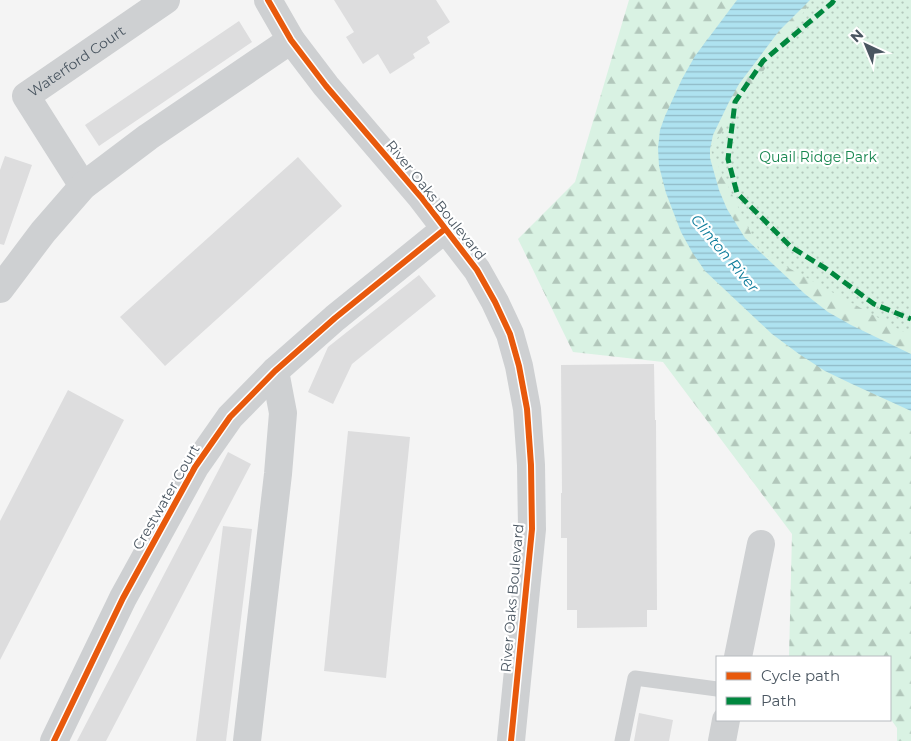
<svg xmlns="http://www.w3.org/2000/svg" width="911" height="741" viewBox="0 0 911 741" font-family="Montserrat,sans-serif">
	<defs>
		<pattern id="forest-firs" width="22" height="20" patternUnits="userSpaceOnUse" patternTransform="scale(1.25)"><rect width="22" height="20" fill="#d9f2e3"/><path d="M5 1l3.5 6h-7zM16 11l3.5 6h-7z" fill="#b2c7bb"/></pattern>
		<pattern id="park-dots" width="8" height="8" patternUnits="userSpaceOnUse" patternTransform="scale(1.25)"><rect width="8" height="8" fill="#d9f2e3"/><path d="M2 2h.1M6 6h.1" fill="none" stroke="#b2c7bb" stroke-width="1.8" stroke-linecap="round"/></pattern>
		<pattern id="water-rules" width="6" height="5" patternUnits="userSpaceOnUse" patternTransform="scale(1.25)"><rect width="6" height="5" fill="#aee2f0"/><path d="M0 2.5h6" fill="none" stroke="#90bac6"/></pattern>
	</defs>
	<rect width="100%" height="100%" fill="#f4f4f4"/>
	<path fill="url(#forest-firs)" d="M629,0h282v741h-14v-13l-7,-10v-61h-101l3,-123 -129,-172 -90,-10 -55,-113 57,-57z"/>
	<path fill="url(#park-dots)" d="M812,0h99v336l-151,-84 -50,-103z"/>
	<path fill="url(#water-rules)" d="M737,0h73l-31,31 -40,53 -10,18 -16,33 -3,14v9l9,32 8,19 18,29 60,56 23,18 23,13 60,29v57l-59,-27 -27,-13 -26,-17 -27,-20 -67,-63 -13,-19 -11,-20 -15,-39 -7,-27 -1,-18 2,-18 5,-14 17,-37 13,-23z"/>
	<path fill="#ddddde" d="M334,0h102l14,22 -23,15 3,6 -17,11 2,4 -25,16 -12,-20 -15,10 -17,-27 8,-5z
		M239,21l13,21 -153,104 -14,-21z
		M5,156l27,9 -28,80 -4,-1v-74z
		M298,157l44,49 -177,160 -45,-49z
		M419,275l17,21 -84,68 -19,40 -25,-12 20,-45z
		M654,364l1,56h1l1,190h-10v17l-70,1v-18h-10v-72h-6v-45h1l-1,-128z
		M68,390l56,30 -124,240v-139z
		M348,431l62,6 -24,241 -62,-7z
		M228,452l23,12 -145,277h-29z
		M223,526l29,3 -26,212h-30z
		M639,713l34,7 -4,21h-35z"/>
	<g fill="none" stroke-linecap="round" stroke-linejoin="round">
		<path stroke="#ced0d2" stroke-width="15" d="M622,741l13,-63 82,11"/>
		<g stroke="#ced0d2" stroke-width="28">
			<path d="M268,0l23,40 35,46 95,111 56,73 18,32 15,32 9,32 8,43 4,56 1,64 -21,212"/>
			<path id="s1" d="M83,186l-57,-90 140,-96"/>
			<path d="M0,289l43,-57 40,-46 65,-49 143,-97"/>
			<path d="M738,657l23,-113"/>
			<path d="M54,741l69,-143 72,-131 35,-50 45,-46 60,-53 110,-89"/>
			<path d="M247,741l31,-267 5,-61 -8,-42"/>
			<path d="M722,741l4,-21"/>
		</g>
		<path stroke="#00873e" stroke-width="5" stroke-dasharray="10 5" stroke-linecap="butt" d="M834,0l-2,3 -69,58 -28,41 -7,57 9,34 54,54 34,21 49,36 37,15"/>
		<g stroke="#fff" stroke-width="9">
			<path id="cycleway" d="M268,0l23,40 35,46 95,111 56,73 18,32 15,32 9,32 8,43 4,56 1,64 -21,212
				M54,741l69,-143 72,-131 35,-50 45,-46 60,-53 110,-89"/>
		</g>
		<use href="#cycleway" stroke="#e8590c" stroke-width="6"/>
	</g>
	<g text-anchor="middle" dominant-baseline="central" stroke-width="4.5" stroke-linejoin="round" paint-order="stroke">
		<g font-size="14" fill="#4a5661" stroke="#fff">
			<text stroke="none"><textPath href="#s1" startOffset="168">Waterford Court</textPath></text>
			<text transform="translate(436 200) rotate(51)">River Oaks Boulevard</text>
			<text transform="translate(166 497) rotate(-60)">Crestwater Court</text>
			<text transform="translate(512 598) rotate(-85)">River Oaks Boulevard</text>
		</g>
		<g font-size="14" fill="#17864f" stroke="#fff">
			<text x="818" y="157">Quail Ridge Park</text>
		</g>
		<g font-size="15" font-style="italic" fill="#0c7c9b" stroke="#fff">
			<text transform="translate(725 253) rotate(50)">Clinton River</text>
		</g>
	</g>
	<rect x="716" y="656" width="175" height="65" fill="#ffffff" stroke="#b7bbc0"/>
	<rect x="726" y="672" width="25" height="8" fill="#e8590c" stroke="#b7bbc0"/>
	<text x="761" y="681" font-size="15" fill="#4a5661">Cycle path</text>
	<rect x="726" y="697" width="25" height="8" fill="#00873e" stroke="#b7bbc0"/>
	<text x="761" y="706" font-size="15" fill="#4a5661">Path</text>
	<g transform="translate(866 45) rotate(316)" stroke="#ffffff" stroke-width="4" paint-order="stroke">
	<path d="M0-4L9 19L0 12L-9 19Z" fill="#4a5661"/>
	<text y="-8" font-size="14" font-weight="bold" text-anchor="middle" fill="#4a5661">N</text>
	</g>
</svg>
